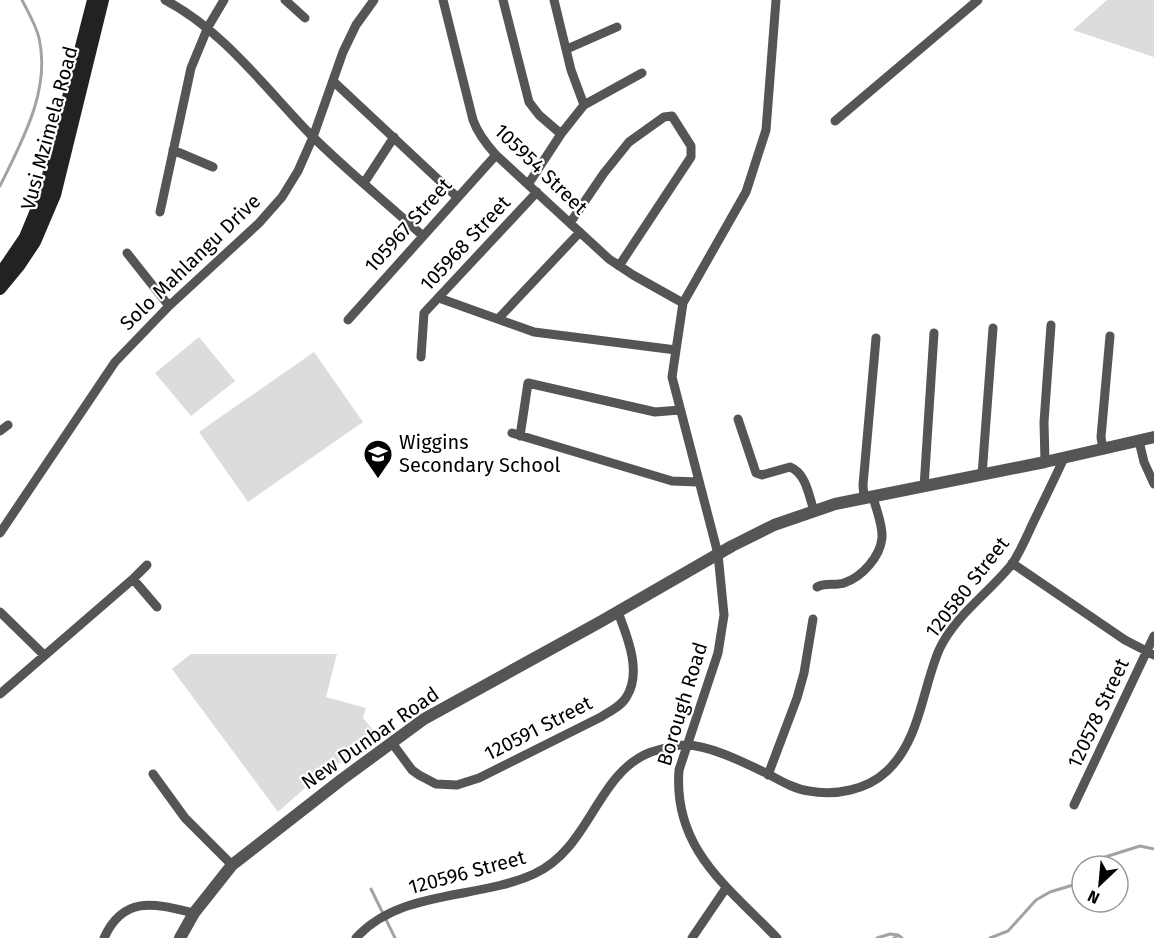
<svg xmlns="http://www.w3.org/2000/svg" width="1154" height="938" viewBox="0 0 1154 938" font-family="'Fira Sans',sans-serif">
	<rect width="100%" height="100%" fill="#fff"/>
	<path fill="#dcdcdc" d="M1107,0h47v57l-81,-27z
		M199,337l36,44 -44,35 -36,-43z
		M314,352l49,70 -115,80 -49,-70z
		M191,654h146l-11,43 40,11 -3,10 16,19 -65,43 -36,32 -106,-143z"/>
	<g fill="none" stroke-linecap="round" stroke-linejoin="round">
		<path stroke="#a3a3a3" stroke-width="3" d="M0,186c22,-45 51,-96 39,-148 -3,-13 -11,-26 -17,-38
			M1094,866l8,-8 38,-12 14,3
			M371,889l24,49
			M877,938l13,-4 8,1
			M894,938l4,-3 4,3
			M990,938l18,-7 28,-31 14,-8 23,-7 9,-8"/>
		<path stroke="#555" stroke-width="9" d="M165,0c58,30 101,89 146,135 35,35 75,67 112,101
			M285,0l20,18
			M443,0l30,120c5,14 13,24 23,35l113,104 24,16 50,28 63,-111 20,-62 10,-130
			M503,0l26,102 10,13 22,19
			M554,0l17,70 13,35
			M567,49l50,-22
			M333,81l124,116
			M835,121l143,-121
			M173,150l40,17
			M364,183l30,-46
			M529,183l32,-49 23,-29 58,-32
			M160,212l31,-144 17,-41 16,-27
			M570,223l34,-50 25,-31 35,-25 8,-1 19,30v11l-72,109
			M127,253l42,53
			M439,298l95,34 142,18
			M683,303l-11,74 46,177 6,61 -6,38 -39,117c-6,79 49,117 98,168
			M498,319l82,-87
			M348,320l148,-165
			M421,357l3,-44 113,-121
			M738,419l18,54 6,2 28,-8c16,6 19,29 24,44
			M0,431l8,-6
			M512,433l160,48 26,1
			M520,436l8,-53 127,29 25,-2
			M1139,441l5,21 10,22
			M1103,450l-2,-13 9,-101
			M1045,462l-1,-40 7,-97
			M982,475l11,-147
			M924,487l10,-154
			M864,499l-1,-14 13,-147
			M0,533l115,-171 54,-56 90,-83 23,-26 16,-26 15,-34 30,-85 13,-27 18,-25
			M1012,563l113,77 29,15
			M133,579l14,-14
			M817,587c9,-5 18,-1 27,-4 18,-6 36,-26 38,-45 1,-13 -6,-29 -9,-41
			M0,612l44,43
			M0,694l133,-115 24,28
			M392,743l20,27 7,5 17,9 21,1 22,-7 122,-61c9,-6 21,-11 26,-21 15,-25 0,-60 -9,-84
			M153,774l32,44 47,47
			M768,775l29,-77 7,-25 9,-54
			M1074,805l80,-169
			M104,938c20,-44 52,-34 90,-25
			M356,938c44,-49 121,-38 178,-64 57,-26 62,-101 117,-122 11,-3 22,-7 34,-7 25,0 60,18 83,29 13,7 26,15 41,17 26,5 58,-1 78,-20 33,-31 35,-81 52,-121 16,-35 50,-57 73,-86 8,-12 14,-26 20,-39 11,-23 22,-45 32,-67
			M692,938l34,-50"/>
		<path stroke="#555" stroke-width="12" d="M180,938l14,-25 38,-48 109,-85 83,-61 176,-97 132,-76 42,-21 61,-21 210,-42 109,-25"/>
		<path stroke="#222" stroke-width="12" d="M0,274l25,-37 19,-46 49,-191
			M0,289l19,-23 16,-24 20,-47 48,-195"/>
	</g>
	<defs>
		<g id="school-pin" transform="scale(1.5)"><path d="M0 17L-7.5 6A9.5 9.5 0 1 1 7.5 6Z" fill="#000" stroke="#fff"/><path d="M0-5L7-2L0 1L-7-2ZM-4 1L0 2.5L4 1V4Q0 6-4 4Z" fill="#fff"/></g>
	</defs>
	<g fill-rule="evenodd">
		<use href="#school-pin" x="378" y="454"/>
	</g>
	<g text-anchor="middle" dominant-baseline="central" stroke-width="4.5" stroke-linejoin="round" paint-order="stroke">
		<g font-size="20" fill="#000" stroke="#fff">
			<text transform="translate(49 128) rotate(-75)">Vusi Mzimela Road</text>
			<text transform="translate(541 169) rotate(44)">105954 Street</text>
			<text transform="translate(408 225) rotate(-48)">105967 Street</text>
			<text transform="translate(465 243) rotate(-47)">105968 Street</text>
			<text transform="translate(190 262) rotate(-44)">Solo Mahlangu Drive</text>
			<text transform="translate(967 587) rotate(-52)">120580 Street</text>
			<text transform="translate(682 704) rotate(-73)">Borough Road</text>
			<text transform="translate(1098 713) rotate(-65)">120578 Street</text>
			<text transform="translate(538 728) rotate(-27)">120591 Street</text>
			<text transform="translate(370 738) rotate(-35)">New Dunbar Road</text>
			<text transform="translate(467 872) rotate(-15)">120596 Street</text>
		</g>
		<g font-size="20" fill="#000" stroke="#fff" text-anchor="start">
			<text x="399" y="442">Wiggins<tspan x="399" dy="23">Secondary School</tspan></text>
		</g>
	</g>
	<g transform="translate(1100 884) rotate(206)"><circle r="28" fill="#ffffff" stroke="#999999" stroke-width="1.5"/>
	<path d="M0-4.5L10 22L0 15L-10 22Z" fill="#000000"/>
	<text y="-9" font-size="16" font-weight="bold" text-anchor="middle" fill="#000000">N</text>
	</g>
</svg>
